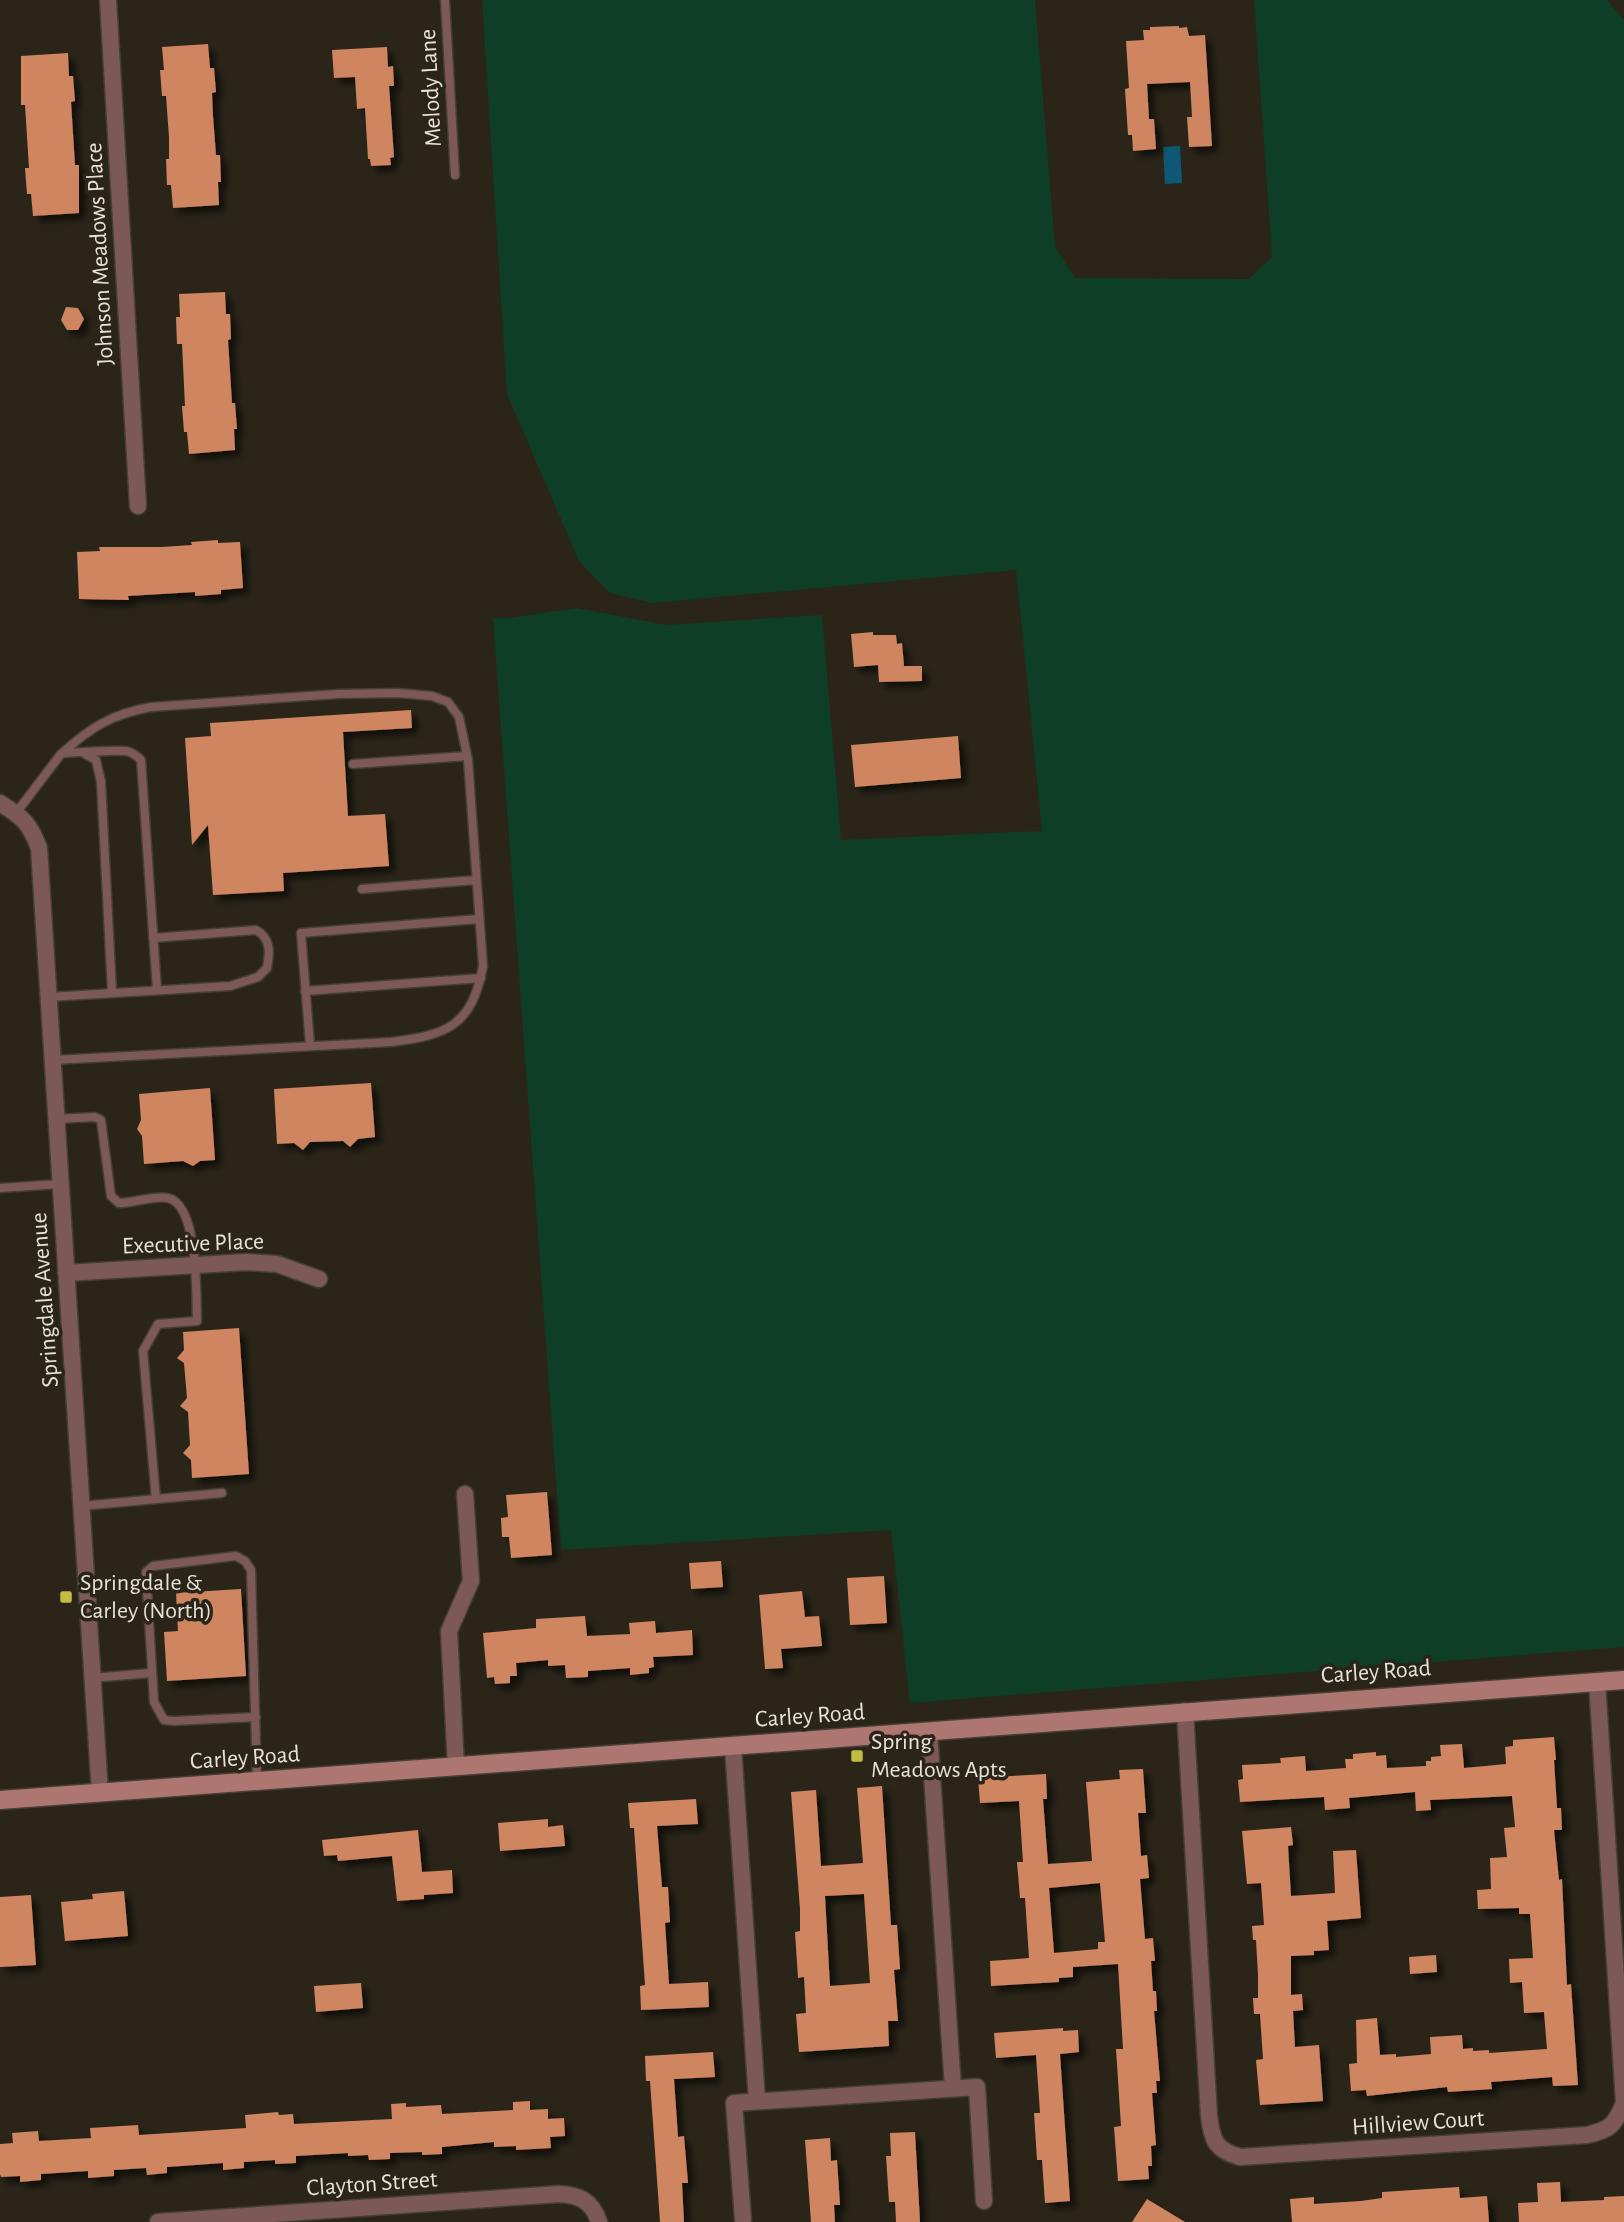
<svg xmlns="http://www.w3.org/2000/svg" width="1624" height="2222" viewBox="0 0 1624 2222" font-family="'Alegreya Sans',sans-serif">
	<defs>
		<filter id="shadow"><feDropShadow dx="6" dy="6" stdDeviation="3.5" flood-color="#0009"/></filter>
	</defs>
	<rect width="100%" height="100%" fill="#2b2519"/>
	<path fill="#0f3e26" d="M482,0h553l20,247 20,31 174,1 23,-22 -18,-257h353l17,20v1627l-714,56 -19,-173 -330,20 -68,-932h16l68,-10 89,17 156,-10 19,225 201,-9 -26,-261 -364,33 -42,-10 -31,-32 -72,-167z"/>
	<path fill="#0e5876" d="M1180,146l2,37 -17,1 -2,-37z"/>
	<path fill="#ce8561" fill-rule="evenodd" filter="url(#shadow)" d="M1179,26v2l8,-1 2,9 16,-1 7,111 -23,1 -2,-30h5l-2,-35 -43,2 2,35h5l2,30 -23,2 -1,-16h-4l-3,-46 4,-1 -3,-47 18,-1 -1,-10h7v-3z
		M208,44l2,24h4l2,24 -4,1 1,23 3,39h4l1,27h-3l1,23 -46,3 -2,-23h-4l-1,-26h3v-22l-3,-41h-4l-2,-26h4l-2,-23z
		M387,47l1,20 5,-1 1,20h-5l5,71 -4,1 1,7 -20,1 -1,-7h-2l-3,-51 -8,1 -2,-32 -21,1 -2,-28z
		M68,53l1,23h4l2,25 -4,1 4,63h4v48l-46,3 -2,-22h-4l-2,-26h4l-4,-63h-4v-49z
		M225,292l1,22h4l1,25 -3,1 4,63h3l2,26h-3l1,21 -46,4 -2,-22h-3l-2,-26h3l-3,-62h-5l-1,-27h4l-1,-23z
		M66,307l12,1 6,11 -6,11h-11l-6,-10z
		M218,540v3l22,-1 3,46 -22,2v4l-26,2v-4l-67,4 1,4 -50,-1 -2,-47 23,-1 -1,-4h63l30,-2 -1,-3z
		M873,632v3h23l1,9 5,-1 2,23h18v15l-43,1 -1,-17 -24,2 -3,-33z
		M411,710l1,18 -69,4 5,84 37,-2 4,52 -106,7 1,18 -71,4 -5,-70 -16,20 -7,-107 26,-2 -1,-13z
		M958,736l3,42 -106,9 -4,-42z
		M371,1083l4,54 -17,2 -8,8 -7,-6 -33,1 -7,8 -9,-7 -17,1 -3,-55z
		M210,1088l5,72 -15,1 -7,5 -10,-5 -39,3 -2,-28 -5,-7 4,-9 -2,-26z
		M239,1328l10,146 -57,4 -1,-18 -8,-7 7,-8 -2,-33 -8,-6 7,-8 -3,-35 -7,-5 7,-8 -1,-18z
		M547,1492l5,63 -41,3 -2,-21h-7l-1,-19 7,-1 -2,-22z
		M721,1561l2,26 -32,2 -2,-26z
		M884,1576l3,47 -37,2 -3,-47z
		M241,1589l5,87 -79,5 -3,-49 14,-1 -2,-38z
		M802,1591l3,26 14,-1 3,30 -41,3 2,19 -18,1 -6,-74z
		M585,1616l2,20 43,-2 -1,-11 26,-2 1,12 36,-3 1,25 -40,2 1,10 -5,1v5l-19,2v-7l-42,3v6l-22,1 -1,-13 -17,1v-6l-32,3 1,13h-7v7l-15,1 -1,-7 -7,1 -4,-45 53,-5v-9z
		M1554,1737l2,23h-2l3,48h4l1,22h-8l5,50 3,-1 5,106 4,-1 7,101 -25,1 -1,-9 -61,5 1,7 -44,3 -1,-5 -80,9 -1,-6 -15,1 -2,-27 8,-1 -1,-43 21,-2 3,37 16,-1v3l35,-3 -1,-17 32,-2 1,14 10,-1v3l16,-1v3l58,-4 -3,-37 -20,1 -2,-31 -12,1 -1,-24 24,-1 -3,-44h-11v-6l-41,1 -1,-19 14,-1 -1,-31 17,-1 -3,-29 11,-1 -3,-31 -82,4 1,10 -15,1 -1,-19 -66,6 1,10 -25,2 -1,-13 -84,5 -2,-22 5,-1 -1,-14 39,-2 -1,-5 25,-2 1,15 40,-3 -1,-9h8v-5l23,-2v4l10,-1 1,13 39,-2v-5h5v-4l10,-1 -1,-11 22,-1 2,24 42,-4 -1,-17 8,-1v-6z
		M1143,1769l3,44h-8l3,43 6,-1 2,23 -9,1 5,60 8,-1 2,23h-4l2,30h3l1,20h-3l6,70h-4l1,12h-5l4,52 -5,1 1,20h-4l1,13 -31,2 -4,-54 7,-1 -5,-77h7l-5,-85 -45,3v10l-14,1v4l-68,4 -1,-25 39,-3 -4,-60h-5l-3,-36h6l-4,-61 -39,2 -2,-25 68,-4 1,25h-4l5,65 44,-3 -6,-79 34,-3 -1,-9zM1100,1883l5,59h-7v7l-44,4 -5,-65z
		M882,1786l9,139h6l3,44 -6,1 4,51h-10l1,25 -90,6 -3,-38 10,-1 -2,-36 -6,1 -3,-46 5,-1v-22l-9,-117 25,-2 5,76 42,-3 -6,-75zM864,1894l6,89 -40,3 -5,-90z
		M696,1799l2,25 -41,2 5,61h6l2,35 -5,1 4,61 39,-2 1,25 -68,3 -1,-24 5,-1 -11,-157h-4l-2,-25z
		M548,1819v8l15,-2 2,21 -65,5 -2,-28z
		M1291,1827l2,18 -5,1 3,50 44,-3 -2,-42 23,-1 5,68 -34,3 2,29 -15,1v4l-23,1v39l11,-1 1,16 -10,1 2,36 24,-2 4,56 -63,4 -4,-45 7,-1 -3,-45h-6l-1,-16h5v-23l-2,-35h-3l-1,-14 12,-1 -3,-42 -14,1 -5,-53z
		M418,1830l4,42 30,-2 1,23 -29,2v4l-27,2 -5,-45 -54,5 -1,-6 -13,1 -2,-16z
		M124,1891l4,45 -63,5 -4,-39 32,-3 -1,-5z
		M31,1895l5,70 -36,2v-70z
		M1436,1955l1,17 -27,2 -1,-17z
		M361,1983l2,25 -47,4 -2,-26z
		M1063,2028v3l15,-1 1,22 -19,2 10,147 -25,2 -3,-43h-5l-3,-47h6l-4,-58 -40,3 -2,-25z
		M713,2052l2,25 -41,2 4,58 6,-1 4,47h-6l2,39h-24l-10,-141h-4l-1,-25z
		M530,2101v9l18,-1v10l16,-1 1,18 -15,1 1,11 -35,2v-4l-22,1v-5l-52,5v7l-20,1v-3l-32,1v6l-21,1 -1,-5 -20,1v-3l-52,3v7l-21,1v-4l-31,2v6l-21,2v-7l-56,4v6l-20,2 -1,-7 -32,2v6l-26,2v-7l-47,3v6l-21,2v-6l-19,1 -1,-3v-30l13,-1 -1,-10 26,-2 1,10 52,-3 -1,-10 48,-3 1,10 46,-3 61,-4 -1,-13 33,-3 1,3 14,-1 1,10 98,-5 -1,-15 15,-1v4l35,-2 1,9 71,-4v-8z
		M915,2132l5,90h-24l-1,-20h-6l-3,-46h5l-1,-23z
		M830,2138l1,23 6,-1 3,45h-6l1,17h-24l-6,-82z
		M1560,2182l1,20 43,-2v-3l20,-1v26h-105l-1,-19 20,-1 -1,-19z
		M1459,2187l1,11 27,-2 2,26h-197l-2,-23 24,-2v7l47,-3 21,-3v-6z
		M1147,2199l38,23h-53z"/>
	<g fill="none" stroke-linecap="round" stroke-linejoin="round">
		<g stroke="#453f34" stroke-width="11">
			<path id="lane" d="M445,0l10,175
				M85,754l11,6 5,22 11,210
				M353,764l114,-8
				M16,813l45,-59c7,-2 58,-4 65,-3 6,1 10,4 15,9l16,230
				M362,889l114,-9
				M305,991l176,-13
				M49,997l181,-11 28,-9 9,-9c3,-15 4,-30 -11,-38l-103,8
				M310,1045l-9,-112 178,-14
				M53,1060l338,-18c56,-7 81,-16 92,-76l-15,-206 -9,-43 -11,-15 -16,-6 -34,-3 -60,1 -187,13c-39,7 -60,20 -90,47
				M56,1119l39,-2 6,3 10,76 8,7c14,0 37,-8 49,-5 31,7 28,98 29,123l-39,3 -15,27 13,148
				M0,1188l60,-4
				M81,1506l141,-13
				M92,1678l59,-5
				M256,1717l-82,4 -10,-1 -10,-18 -8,-130 7,-6 83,-10 9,5 6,9 6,212"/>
		</g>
		<g stroke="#453f34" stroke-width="19">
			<path id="street" d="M108,0l30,506
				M0,803c23,14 30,21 39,45l61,945
				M66,1273l180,-11 31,2 42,15
				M1185,1711l24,405c3,24 6,34 31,41l347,-22c23,-5 28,-10 37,-32l-27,-422
				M929,1731l24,357
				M733,1746l24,355
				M456,1767l-7,-136 22,-50 -6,-87
				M743,2219l-9,-116 243,-16 7,114
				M158,2222l401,-28c21,1 33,7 40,28"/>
		</g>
		<g stroke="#453f34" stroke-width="21">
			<path id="secondary" d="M0,1800l1624,-120"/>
		</g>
		<use href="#lane" stroke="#7c5956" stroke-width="8"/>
		<use href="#street" stroke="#7c5956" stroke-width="16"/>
		<use href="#secondary" stroke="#ad7671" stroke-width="18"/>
	</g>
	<g fill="#c2bd3f" stroke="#2b2519" stroke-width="2.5">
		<rect x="59" y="1590" width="14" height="14" rx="3.5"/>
		<rect x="850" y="1749" width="14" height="14" rx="3.5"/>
	</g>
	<g text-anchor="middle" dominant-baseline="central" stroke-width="7" stroke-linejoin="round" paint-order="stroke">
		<g font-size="24" fill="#e6e1da" stroke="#2b2519">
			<text transform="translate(431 88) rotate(-93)">Melody Lane</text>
			<text transform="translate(100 254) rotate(-93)">Johnson Meadows Place</text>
			<text transform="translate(193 1244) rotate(-2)">Executive Place</text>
			<text transform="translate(45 1300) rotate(-94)">Springdale Avenue</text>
			<text transform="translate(1376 1672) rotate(-4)">Carley Road</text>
			<text transform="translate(810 1716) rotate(-4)">Carley Road</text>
			<text transform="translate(245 1758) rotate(-4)">Carley Road</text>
			<text transform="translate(1418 2123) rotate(-4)">Hillview Court</text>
			<text transform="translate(372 2184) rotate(-4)">Clayton Street</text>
		</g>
		<g font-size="24" fill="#e6e1da" stroke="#2b2519" text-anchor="start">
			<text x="80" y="1583">Springdale &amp;<tspan x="80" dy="28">Carley (North)</tspan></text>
			<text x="871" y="1742">Spring<tspan x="871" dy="28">Meadows Apts</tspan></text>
		</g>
	</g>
</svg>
